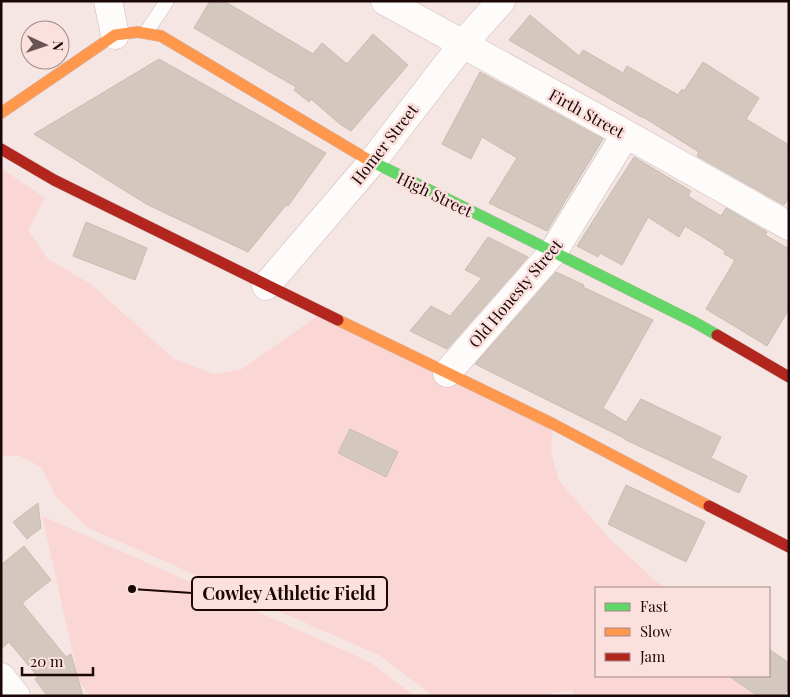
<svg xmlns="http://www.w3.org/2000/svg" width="790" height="697" viewBox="0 0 790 697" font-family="'Playfair Display',serif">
	<rect width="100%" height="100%" fill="#f5e6e4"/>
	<path fill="#fad7d5" d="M1,168l44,30 -17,32 20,29 43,25 83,75 40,15 28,-5 80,-56 231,111 -2,27 8,30 51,58 48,44 10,5h-72v88h137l27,20h-184l-5,-6 -32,6h-106l-54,-41 -291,-127 -32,-31 -15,-30 -21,-11h-19z
		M42,516l328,146 45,34h-325l-11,-15z"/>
	<path fill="#d4c8be" stroke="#c8bcb1" d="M210,1h14l89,53 9,-11 25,21 26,-30 35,31 -57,66 -10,-6 -30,-26 -2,3 -15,-12 2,-3 -102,-59z
		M530,15l49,41 4,-6 40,23 4,-7 51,29 4,-6 2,2 19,-29 56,36 -13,21 43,26v52l-5,8 -87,-49 2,-4 -56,-35v1l-134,-78z
		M159,59l167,94 -38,53 -2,-1 -38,47 -100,-47 -114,-71z
		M480,72l123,67 -56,92 -58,-28 28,-45 -35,-21 -11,22 -29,-15z
		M634,157l57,34 -3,5 33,20 5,-8 41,24 -2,3 24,14v60l-22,37 -61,-37 29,-49 -11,-6 1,-3 -40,-25 -6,11 -31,-20 -26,48 -22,-12 -2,4 -21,-11z
		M86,222l61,26 -12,32 -62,-24z
		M488,237l40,20 -81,92 -37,-18 21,-25 19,10 32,-38 -17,-8z
		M556,272l28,13 -1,2 70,33 -50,88 23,14 15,-23 80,38 -10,21 36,18 -8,17 -115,-54v-1l-149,-74z
		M350,429l48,23 -12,25 -48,-24z
		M626,485l79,37 -19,40 -78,-38z
		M38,503l3,25 -14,11 -14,-17z
		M24,546l27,34 -29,23 44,54 5,-3 12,42h-36l-12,-17 3,-2 -29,-35 -8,7v-84z
		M769,649l20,14v25l-6,8h-25l-29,-20h40z"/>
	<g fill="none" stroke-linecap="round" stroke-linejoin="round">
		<g stroke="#cdbbb9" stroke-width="15">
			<path id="lane" d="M147,31l20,-30"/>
		</g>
		<g stroke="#cdbbb9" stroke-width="29">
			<path id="street" d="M108,1l7,34
				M385,1l241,133 163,92
				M266,286l106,-124 90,-117 39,-44
				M447,373l106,-121 73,-118
				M1,677l15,19"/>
		</g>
		<g stroke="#cdbbb9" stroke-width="12">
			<path id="fast" d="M365,158l329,164 23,13"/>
		</g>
		<g stroke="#cdbbb9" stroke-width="12">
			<path id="slow" d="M1,113l114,-78 23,-3 23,4 204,122
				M338,320l215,104 156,82"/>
		</g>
		<g stroke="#cdbbb9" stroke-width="12">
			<path id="jam" d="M1,149l53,31 284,140
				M717,335l72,42
				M709,506l80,41"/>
		</g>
		<use href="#lane" stroke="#fefbfb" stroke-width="14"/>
		<use href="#street" stroke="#fefbfb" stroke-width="28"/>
		<use href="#fast" stroke="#63d668" stroke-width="11"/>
		<use href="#slow" stroke="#ff974d" stroke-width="11"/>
		<use href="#jam" stroke="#b3261e" stroke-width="11"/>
	</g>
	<g text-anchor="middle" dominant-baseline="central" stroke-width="5" stroke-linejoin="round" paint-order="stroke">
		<g font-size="16" fill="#1b0706" stroke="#fbe0de">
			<text transform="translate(587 113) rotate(29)">Firth Street</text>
			<text transform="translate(384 144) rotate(-52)">Homer Street</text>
			<text transform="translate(435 194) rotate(26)">High Street</text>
			<text transform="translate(515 293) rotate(-50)">Old Honesty Street</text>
		</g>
	</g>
	<path fill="none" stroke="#1b0706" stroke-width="2" d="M132 589L192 593"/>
	<circle fill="#1b0706" stroke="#fbe0de" stroke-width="2" cx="132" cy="589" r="5"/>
	<rect fill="#fbe0de" stroke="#1b0706" stroke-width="2" x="192" y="577" width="195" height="33" rx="5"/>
	<g font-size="18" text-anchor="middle" font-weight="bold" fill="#1b0706">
		<text x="289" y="600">Cowley Athletic Field</text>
	</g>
	<rect width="790" height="697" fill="none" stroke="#1b0706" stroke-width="5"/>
	<rect x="595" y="587" width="175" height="90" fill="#fbe0de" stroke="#a18988"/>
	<rect x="605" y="603" width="25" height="8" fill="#63d668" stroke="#a18988"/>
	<text x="640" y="612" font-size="15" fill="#1b0706">Fast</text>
	<rect x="605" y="628" width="25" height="8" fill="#ff974d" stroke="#a18988"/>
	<text x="640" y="637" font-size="15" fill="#1b0706">Slow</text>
	<rect x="605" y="653" width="25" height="8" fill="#b3261e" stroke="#a18988"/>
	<text x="640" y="662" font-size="15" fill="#1b0706">Jam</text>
	<g transform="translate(45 45) rotate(93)"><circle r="24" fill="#fbe0de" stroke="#a18988"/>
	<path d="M0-4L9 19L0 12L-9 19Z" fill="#675554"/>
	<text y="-8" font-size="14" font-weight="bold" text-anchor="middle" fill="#1b0706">N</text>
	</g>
	<path d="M22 667v8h71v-8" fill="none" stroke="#1b0706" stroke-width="2.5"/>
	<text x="30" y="667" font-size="15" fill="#1b0706" stroke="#fbe0de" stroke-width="4" paint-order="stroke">20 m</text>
</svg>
